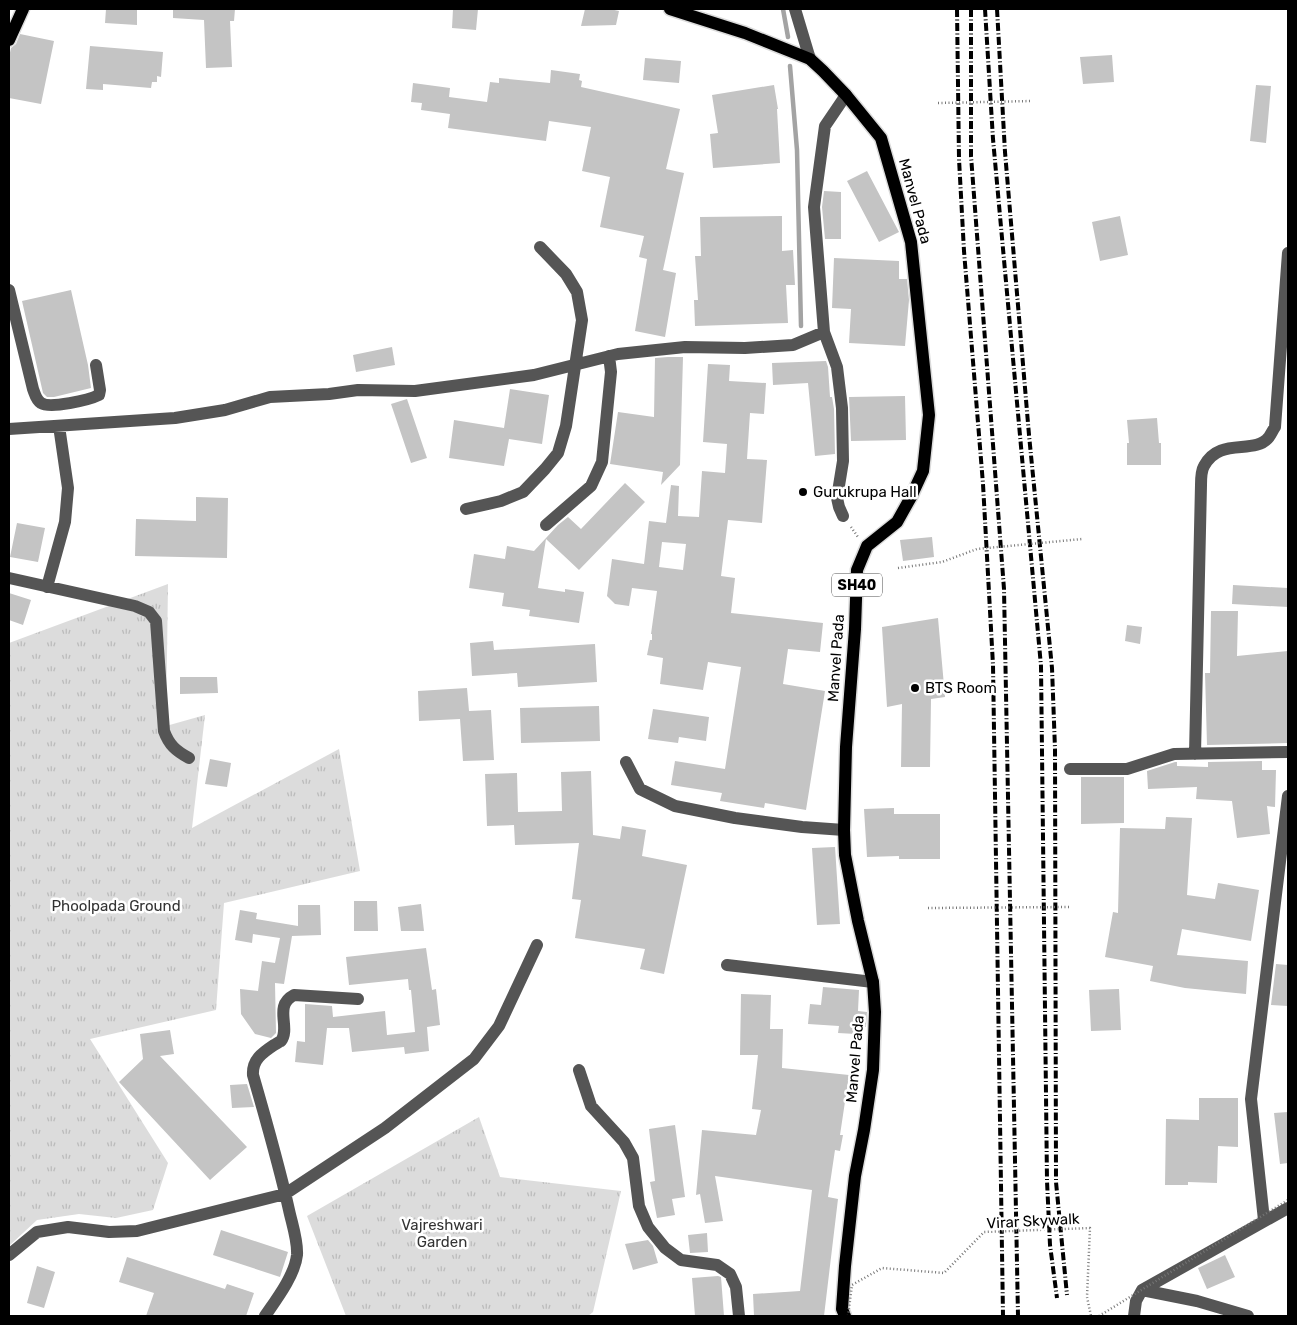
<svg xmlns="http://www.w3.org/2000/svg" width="1297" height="1325" viewBox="0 0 1297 1325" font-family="Rubik,sans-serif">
	<defs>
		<pattern id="grass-tufts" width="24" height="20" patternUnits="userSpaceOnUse" patternTransform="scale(1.25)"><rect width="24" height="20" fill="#dcdcdc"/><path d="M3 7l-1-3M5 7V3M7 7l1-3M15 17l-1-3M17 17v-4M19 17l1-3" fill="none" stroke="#bbb"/></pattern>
	</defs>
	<rect width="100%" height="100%" fill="#fff"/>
	<path fill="url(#grass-tufts)" d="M168,584l-2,142 39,-11 -13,113 147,-79 21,122 -136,32 -8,107 -126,29 78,124 -15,47 -37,8 -37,-4 -42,6 -28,26v-603z
		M479,1117l21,60 121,14 -28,121 -5,4h-242l-39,-100z"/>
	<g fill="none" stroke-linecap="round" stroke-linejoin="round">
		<path stroke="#a3a3a3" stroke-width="4.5" d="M783,9l5,28
			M790,66l7,84 4,176"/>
	</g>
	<path fill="#c4c4c4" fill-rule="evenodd" d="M106,9h31v16l-32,-2z
		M173,9h62l-1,12h-4l2,46 -26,1 -2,-48 -31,-2z
		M453,9h25l-2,21 -24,-2z
		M585,9h25l9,2 -3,14 -35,1z
		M20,34l34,7 -13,63 -32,-6v-41l2,-9 5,-4z
		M90,46l73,6 -2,25 -4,-1v6h-5l-1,6 -48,-4v6l-17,-1z
		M1112,55l2,27 -31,2 -3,-27z
		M645,58l36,3 -2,22 -36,-3z
		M551,70l29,4 -1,6 3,1 -1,6 99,22 -14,60 18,4 -21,97 13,3 -11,64 -30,-6 12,-72 -8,-2 5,-21 -44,-9 10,-50 -28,-6 9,-44 -42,-6 -3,20 -98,-13 2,-14 -29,-4 1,-7 -11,-1 2,-19 37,5 -1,9 38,5 3,-20 9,1v-5l51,5z
		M774,85l4,24h-1l3,54 -67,5 -3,-34 8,-1 -6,-38z
		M1256,85l15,1 -5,57 -16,-2z
		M867,171l32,61 -20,10 -32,-61z
		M824,191l17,1v47h-16l-3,-32z
		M782,216v35l11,-1 2,35h-9l2,38 -93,3 -1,-26h4l-3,-44h6l-1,-39z
		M1120,216l8,39 -28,6 -8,-39z
		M834,258l65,3v18h8l2,21 -4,46 -56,-3 2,-34 -19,-1z
		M71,290l17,75 3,23 -37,9h-7l-4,-4 -21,-92z
		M392,347l3,18 -39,7 -3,-17z
		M668,357h15l-3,108 -19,20 2,-13 -53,-8 8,-52 36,5 1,-59z
		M826,361l2,6 2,30h2l2,12 1,45 -20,2 -7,-73 -35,2 -1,-22z
		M708,364l22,1 -1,16 37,2 -2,31 -14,-1 -3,46 20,1 -5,63 -34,-3 -7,56 14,2 -4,35 92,10 -3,29 -32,-3 -5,35 42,7 -19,119 -41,-7 -1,5 -44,-7 2,-8 -51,-8 4,-24 50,8 16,-102 -33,-5 -5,28 -43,-6 3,-26 -16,-3 3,-15h2v-6h-1l6,-43 -25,-3 -3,18 -14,-2 -8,-8 5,-37 32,5 5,-43 17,2 5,-38 8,1 -1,30 21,1 3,-46 23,2 2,-29 -24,-2zM662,542l24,2 -3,26 -24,-3z
		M510,389l39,6 -7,49 -33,-5 -5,27 -55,-8 5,-38 50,8z
		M905,396l1,44 -55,1 -2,-44z
		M407,399l20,59 -16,5 -20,-59z
		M1157,418l2,25h2v22h-34v-22h2l-2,-23z
		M625,483l20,19 -66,68 -33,-31 -8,49 27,4v-3l19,3 -5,31 -50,-7 1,-6 -28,-4 2,-13 -35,-5 5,-34 31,5 2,-13 27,5 24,-26 10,-8 13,12z
		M196,497l32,1 -1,60 -92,-2 1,-37 60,2z
		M17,523l28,5 -7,34 -28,-5z
		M932,537l2,20 -31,4 -3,-21z
		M1233,585l55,3v19l-56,-3z
		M9,593l22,7 -8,25 -14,-5z
		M1211,611h27l-1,45 51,-5v92l-81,2 -2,-72h5z
		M938,618l7,79 -14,2 -1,68h-29l1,-63 -15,3 -5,-80z
		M1127,625l15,2 -2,17 -15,-3z
		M493,641l1,9 101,-6 2,38 -79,5 -1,-14 -45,3 -2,-33z
		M180,677h37l1,16 -38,1z
		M467,688l2,23 22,-1 3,50 -31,1 -3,-42 -41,2 -1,-30z
		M599,706l1,35 -79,2 -1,-35z
		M653,709l56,8 -3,24 -27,-4 -1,6 -30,-4z
		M210,759l21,4 -4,24 -22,-3z
		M1262,761v9h14l-1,37 -8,-1 3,28 -33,4 -5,-37 -36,-2 1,-12 -49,2 -1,-18 28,-9h2v4l31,1v-5z
		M591,771l2,64 27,4 2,-13 24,4 -4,26 45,9 -23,109 -24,-5 5,-20 -70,-11 6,-38 -9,-1 7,-56 -64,2 -1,-20 -27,1 -2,-52 32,-1 1,39 44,-1 -1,-39z
		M1081,777h43v46l-43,1z
		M894,808v6h46v45h-41v-3l-32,1 -3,-48z
		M1166,817l26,1 -5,77 28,4 3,-16 41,7 -8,51 -69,-12 -5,26 71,6 -2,33 -61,-6 -35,-7 3,-15 -48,-9 8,-45 5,1 2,-85 45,1z
		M835,847l5,77 -23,1 -5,-77z
		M354,901h23l1,30h-24z
		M421,904l3,27h-23l-3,-24z
		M298,905h22l1,30 -29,1 -8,48 -9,-1 1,50 -5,5 -16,-4 -14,-20 -1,-25 18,2 4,-30 13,2 5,-25 -27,-4 -1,9 -17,-3 5,-30 17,3 -1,6 42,7z
		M426,948l6,42 4,-1 4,36 -13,2 2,24 -24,3 -1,-7 -52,5 -3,-24h-22l-4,37 -28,-3 2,-21 8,1v-38l27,2 1,11 52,-6 2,24 28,-3 -4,-42h-2l-1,-11 -59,6 -3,-28z
		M1276,964l12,1v41l-17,-1z
		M823,987l36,3 -1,21 9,1 -1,15 -9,-1 -1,8 -18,-1 1,-7 -31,-2 2,-20 11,1z
		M1119,989l2,41 -30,1 -2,-41z
		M741,994l30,1 -1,34h13l-1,39 67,7 -9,60h3l-3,16 -5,-1 -7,47 10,2 -14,117h-70l-1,-22 47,-3 12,-101 -97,-14 8,45 -18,2 -5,-29 -4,1 6,-65 54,5 5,-25 -9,-1 6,-54h-18z
		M170,1030l4,24 -14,2 87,91 -37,33 -91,-98 24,-23 -3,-25z
		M247,1084l7,23 -22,1 -2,-23z
		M1199,1098h39v49l-20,-1 -1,37 -29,-1v3h-23l1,-66 33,1z
		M1288,1112v51l-8,1 -6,-51z
		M675,1125l10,72 -13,2 3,16 -18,3 -7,-36 5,-1 -6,-52z
		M221,1230l67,22 -8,25 -67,-22z
		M707,1233l1,19 -18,1 -2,-18z
		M648,1240l5,6 5,17 -25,7 -8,-26z
		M1225,1255l10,22 -28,12 -9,-21z
		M127,1257l98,32 2,-5 27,9 -8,23h-100l8,-23 -35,-11z
		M37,1266l18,6 -11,36 -17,-5z
		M718,1276l3,1 3,39h-29l-3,-38z"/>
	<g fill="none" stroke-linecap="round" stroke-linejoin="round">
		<g stroke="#dbdbdb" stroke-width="15">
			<path id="major" d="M670,9l75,24 65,26 13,12 23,24 35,43 30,104 18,173 -6,56 -12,26 -14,25 -30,24 -10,24 -2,59 -9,118 -2,83 1,25 13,66 15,61 2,30 -2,58 -9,60 -9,46 -10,90 -3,43 3,7
				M9,40l14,-31"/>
		</g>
		<path stroke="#777" stroke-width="2.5" stroke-dasharray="1 2.5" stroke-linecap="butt" d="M851,527l7,10"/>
		<path stroke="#555" stroke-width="12" d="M795,9l15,50
			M9,290l24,99c2,5 3,11 8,14 9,6 48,-3 58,-8l1,-5 -4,-25
			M824,332l13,35 5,41 1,53 -6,37 2,9 4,9
			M9,429l166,-11 50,-8 45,-13 59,-3 29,-4 57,1 119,-16 84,-21 67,-7 60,1 48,-3 31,-13 -10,-125 11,-81 21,-31
			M466,509l35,-8 22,-9 22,-23 13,-16 8,-27 16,-106 -5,-28 -11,-18 -26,-27
			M546,525l45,-39 11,-24 9,-90 -2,-16
			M9,578l126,28 14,6 7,9 8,110c5,14 12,20 25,27
			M47,587l18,-65 3,-34 -9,-62
			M1195,754l6,-269c0,-6 0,-14 3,-19 16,-30 50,-10 65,-29 2,-3 4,-7 6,-10l13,-174
			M626,762l14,27 35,17 60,12 67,9 42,3
			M1070,769h57l47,-15 114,-2
			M727,965l146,17
			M579,1070l12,36 33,36 9,16 6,48 9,21 17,21 16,12 36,5 13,9 6,13 3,29
			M1264,1220l-13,-121 37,-303
			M9,1255l28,-23 31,-5 41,5 28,-1 148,-37 100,-66 89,-69 25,-33 38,-81
			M1142,1290l55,11 51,15
			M265,1316c11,-16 30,-41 32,-61 1,-14 -5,-31 -8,-45 -10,-45 -23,-90 -36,-135 -1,-15 9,-22 21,-30 1,0 6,-4 7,-4 10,-14 -8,-35 13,-46l64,4
			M1134,1316l2,-15 6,-11 146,-82"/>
		<use href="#major" stroke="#000" stroke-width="12"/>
		<path stroke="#000" stroke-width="4" stroke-dasharray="8 2.5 1 2.5" stroke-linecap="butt" d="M957,9l2,150 5,92 19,233 10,181 10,651
			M971,9v147l33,433 14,727
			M985,9l8,130 48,527 6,515 3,64 7,53
			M997,9l8,143 10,118 14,165 23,233 3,81 1,433 11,113"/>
		<path stroke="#777" stroke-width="2.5" stroke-dasharray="1 2.5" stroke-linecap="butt" d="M938,103l94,-2
			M898,568l44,-6 35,-13 105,-10
			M928,908l141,-1
			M848,1316l4,-31 30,-17 62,5 40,-41 106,-4 -3,69 4,19
			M1099,1316l189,-116"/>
	</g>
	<g fill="#000" stroke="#fff" stroke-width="2">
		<circle cx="803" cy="492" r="5"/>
		<circle cx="915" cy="688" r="5"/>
	</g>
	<g text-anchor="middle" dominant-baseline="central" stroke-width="5" stroke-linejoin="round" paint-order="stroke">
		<rect fill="#fff" stroke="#4c4c4c" stroke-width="1" x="832" y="573.5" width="50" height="23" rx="4"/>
		<g font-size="14" font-weight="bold" fill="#000">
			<text x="857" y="585">SH40</text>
		</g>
		<g font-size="15" fill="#000" stroke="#fff">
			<text transform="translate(915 201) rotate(75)">Manvel Pada</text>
			<text transform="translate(836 658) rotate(-86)">Manvel Pada</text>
			<text transform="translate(855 1059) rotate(-85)">Manvel Pada</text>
			<text transform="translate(1033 1221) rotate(-3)">Virar Skywalk</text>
		</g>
		<g font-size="15" fill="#000" stroke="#fff" text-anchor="start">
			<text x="813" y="492">Gurukrupa Hall</text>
			<text x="925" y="688">BTS Room</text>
		</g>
		<g font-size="15" fill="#333" stroke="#fff">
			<text x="116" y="906">Phoolpada Ground</text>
			<text x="442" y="1225">Vajreshwari<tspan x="442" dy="17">Garden</tspan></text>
		</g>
	</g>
	<rect width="1297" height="1325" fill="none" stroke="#000000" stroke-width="20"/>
</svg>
